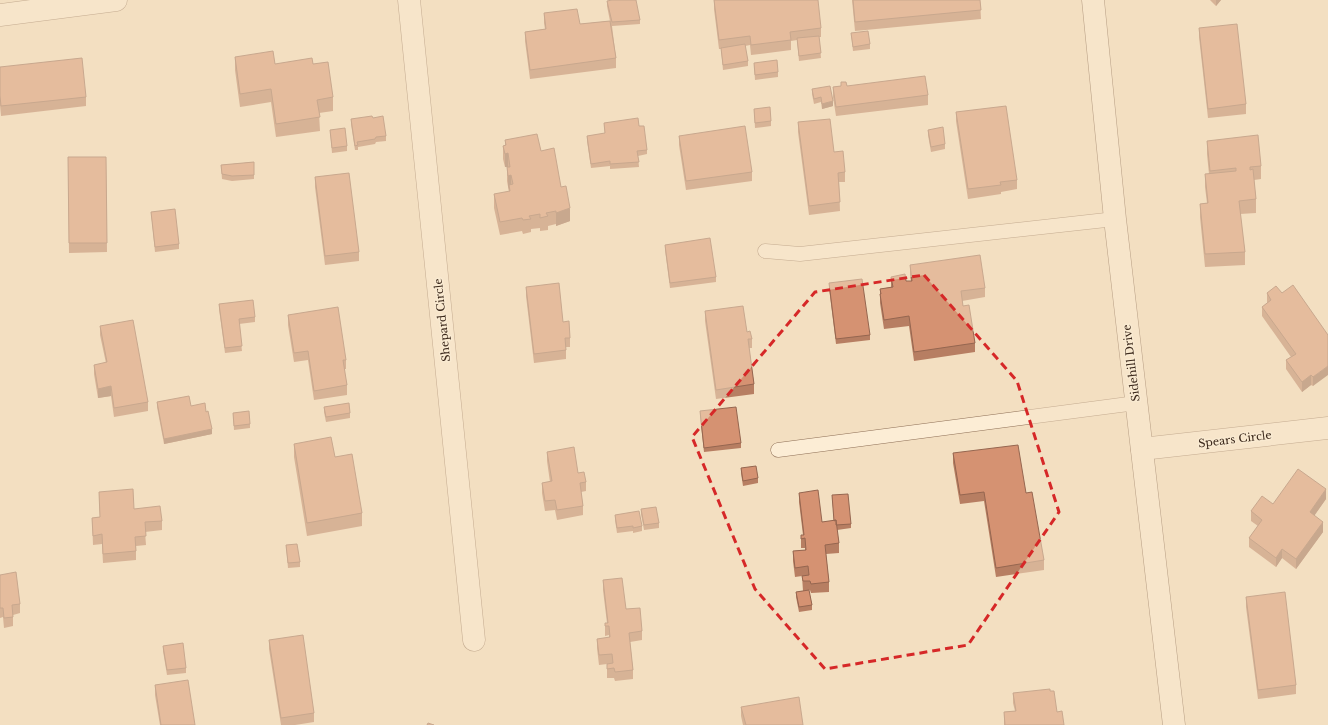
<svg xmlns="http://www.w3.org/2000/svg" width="1328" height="725" viewBox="0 0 1328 725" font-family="'Libre Baskerville',serif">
	<rect width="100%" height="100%" fill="#f3dfc1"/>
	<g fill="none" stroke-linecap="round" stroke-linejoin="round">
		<g stroke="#8e6f56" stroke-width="15">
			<path id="lane" d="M765,251l35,3 315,-35
				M778,450l358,-47"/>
		</g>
		<g stroke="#8e6f56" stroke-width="23">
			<path id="street" d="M409,0l65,640
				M0,15l116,-15
				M1142,449l186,-21"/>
		</g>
		<g stroke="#705039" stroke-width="23">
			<path id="secondary" d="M1093,0l22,219 59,506"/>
		</g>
		<use href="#lane" stroke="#fcedd5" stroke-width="14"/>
		<use href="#street" stroke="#fcedd5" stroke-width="22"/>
		<use href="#secondary" stroke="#fcedd5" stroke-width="22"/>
	</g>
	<path fill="#b77e62" d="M714,0l107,28v9h-2l2,21 -22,3 -2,-21 -6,1v9l-40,5 -1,-10 -5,1 3,15v5l-25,4 -2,-21h-2l-5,-40z
		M852,0h128l1,19 -126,12z
		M1210,0h11l-5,6z
		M607,1l33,19v4l-28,2 4,32v10l-86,11 -5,-38v-9l20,-3 -1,-6v-10l36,11 30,-3 -3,-15z
		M1199,28l47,76v10l-38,4 -9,-81z
		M851,33l19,11v5l-17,2z
		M235,57l40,7h38l20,33v14l-14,2 1,18 -44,6 -5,-35 -31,5 -5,-37z
		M754,63l24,9v5l-23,3z
		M0,67l86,30v9l-85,10 -1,-11z
		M841,82l6,4 81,9v10l-92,11 -3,-19v-10l8,-1z
		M812,89l21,17 -11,3 -1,-7 -7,2 -2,-10z
		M754,109l17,12v5l-16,2z
		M956,112l61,68v9l-16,3v2l-33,5 -12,-78z
		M373,118l13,18v5l-10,1 -1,2 -17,3v3h-3l-4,-26v-5z
		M798,122l36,30 11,20v10h-6l1,29 -31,4 -11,-83z
		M604,123l35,3 8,24v4l-9,2 1,11 -29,2v-3l-19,2 -4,-27v-5l18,-2z
		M330,130l17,16v5l-15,2z
		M928,130l17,14v5l-14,3 -3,-17z
		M679,136l73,36v9l-66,9 -7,-45z
		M505,140l36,11 20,36 9,34 -14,5v-2l-8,2v4l-8,1v-3l-9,1v3l-8,2 -1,-3 -22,4 -6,-27v-14l15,-2 -2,-11v-14h1h-3l-2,-8v-13l2,-1z
		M1207,141l54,25v13l-7,1 2,19v14l-16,1 5,38v13l-40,2 -5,-50v-13l7,-1 -2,-16v-13h4l-2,-20z
		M68,157h38l1,95 -38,1z
		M254,162v17l-22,2 -10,-2 -1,-14z
		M315,177l44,75v9l-34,4 -10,-78z
		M151,212l28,32v5l-24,3z
		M665,245l51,32v5l-46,6 -5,-38z
		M910,265l75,23v9l-23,4 1,5 12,37v9l-61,9 -5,-35 -25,3 -4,-26v-14l11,-2v-10l15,4h5l-1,-6z
		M829,283l41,52v5l-34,4 -7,-56z
		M526,287l37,35 7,16v9h-4v12l-32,4 -8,-67z
		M1267,293h15l46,42 -15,51 -2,-1 -9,7 -16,-23v-9l5,-3 -29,-41v-9l5,-4z
		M219,304l36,13v5l-16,2 3,27 -17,2 -6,-44z
		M705,311l42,21 5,7v9h-3l5,36v10l-38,5 -11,-78z
		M288,315l58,45v9h-2l3,16v10l-33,5 -6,-40 -14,2 -6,-37z
		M100,326l48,76v9l-34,6 -3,-21 -13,2 -4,-24v-9l12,-2 -6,-28z
		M157,402l34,4 15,6 6,22 -48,10 -7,-37z
		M324,407l26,6v5l-24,4 -2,-10z
		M700,411l41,32v5l-37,4 -4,-36z
		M233,413l17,11v4l-16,2z
		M294,444l41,13 27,56v13l-55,10 -13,-79z
		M547,452l31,21 8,9v9l-5,1 2,14v9l-26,5 -2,-10 -10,1 -3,-18v-10l8,-1 -3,-21z
		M953,453l73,40 18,67v10l-48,7 -12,-76 -24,3 -7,-41z
		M741,468l17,10v5l-15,3 -2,-13z
		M99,492l35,17 28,12v9l-17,2 1,13 -10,1v14l-33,3 -1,-19 -9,1 -1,-27 8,-1z
		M799,493l23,29 12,-1 -2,-26 19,29v4l-14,2 2,13v10l-13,1 3,28v10l-18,1 -1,-3h-1l3,15v5l-13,2 -3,-15v-5l7,-1 -1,-15 -7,1 -2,-16v-10l12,-1v-2h-4v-13h2l-4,-33z
		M1326,499l-12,16 9,17 -27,37 -14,-11 -6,9 -27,-20v-9l9,-12 -7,-5v-10l22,-7z
		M641,509l18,14v5l-15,2 -3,-16z
		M615,515l27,11v5l-9,2v-2l-16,2 -2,-13z
		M286,545l14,17v5l-12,1z
		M0,575l20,29v9l-7,2v11l-9,2 -1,-11 -3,1z
		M603,580l39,51v9l-12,2 3,28v9l-18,2 -1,-3h-7v-14l-8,1 -2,-17v-9l12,-1v-3l-4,1v-13h2l-4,-33z
		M1246,597l50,88v9l-38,5 -12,-92z
		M269,640l45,73v9l-19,3h-14l-12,-76z
		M163,646l23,22v5l-19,2 -4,-24z
		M155,685l40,40h-35l-5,-30z
		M1013,693l44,19 7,13h-60v-13l11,-1 -2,-8z
		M741,707l62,18h-60l-2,-9z"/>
	<path fill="#956650" d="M1216,0h5l-5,6z
		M833,101v5l-11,3v-5z
		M508,153v14h-3v-13z
		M511,175v14l-2,-4 -1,5v-14z
		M570,208v13l-14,5v-13z
		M1328,366v9l-15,11v-9z
		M1311,375v10l-9,7v-10z
		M111,386v10l-13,2v-9z
		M212,429v5l-48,10v-5z
		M1326,489v10l-16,23v-10z
		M1323,522v10l-27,37v-10z
		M1282,549v9l-6,9v-9z"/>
	<path fill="#d59272" stroke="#956650" d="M612,0h24l4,20 -28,2 -5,-21z
		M714,0h104l3,28 -31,4 1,8 -40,5 -1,-9 -31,4z
		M853,0h127l1,10 -126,12z
		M577,9l3,15 30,-3 6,37 -86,12 -5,-38 21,-3 -2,-16z
		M1237,24l9,80 -38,5 -9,-81z
		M868,31l2,13 -17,3 -2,-14z
		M819,36l2,17 -22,3 -2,-18z
		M745,44l3,17 -25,4 -2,-17z
		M273,51l2,13 37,-6 1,6 15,-2 5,35 -16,3 3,17 -44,7 -5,-35 -31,5 -5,-37z
		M82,58l4,39 -85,9 -1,-10v-29z
		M777,60l1,12 -23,3 -1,-12z
		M925,76l3,19 -92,12 -3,-20 8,-1v-4h5l1,4z
		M830,86l3,15 -11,3 -1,-7 -7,2 -2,-10z
		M1006,106l11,74 -17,2 1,3 -33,4 -12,-77z
		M770,107l1,14 -16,2 -1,-14z
		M372,116l1,2 10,-2 3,20 -10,1 -1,2 -18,3 1,3 -3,1 -4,-27z
		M638,118l1,8h5l3,24 -10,1 2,11 -29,2v-3l-19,3 -4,-28 18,-3 -1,-10z
		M830,119l4,33 9,-1 2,21 -7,1 2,29 -31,4 -11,-84z
		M745,126l7,46 -66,9 -7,-45z
		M943,127l2,17 -14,3 -3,-17z
		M345,128l2,18 -15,2 -2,-18z
		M537,134l4,17 13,-3 7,39 5,-1 4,22 -14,5v-2l-10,2 2,3 -8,2v-4l-11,2 2,3 -8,1 -1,-2 -22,4 -6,-28 16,-3 -1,-6 4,-1 -2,-9 -3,1 -1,-9h3l-2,-14 -3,1 -2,-8 3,-1 -1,-5z
		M1258,135l3,31 -11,1v3l3,-1 3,30 -17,2 6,51 -40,2 -5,-50 8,-1 -3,-29 31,-3v-3l-26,3 -3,-30z
		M68,157h38l1,86h-38z
		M254,162v13l-22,1 -10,-2 -1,-9z
		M349,173l10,79 -34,4 -10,-79z
		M175,209l4,35 -24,3 -4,-35z
		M710,238l6,39 -46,6 -5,-38z
		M980,255l5,33 -24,3 2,15 6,-1 6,38 -61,9 -5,-36 -25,4 -4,-26h1l-1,-5 13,-2 -2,-10 14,-3 1,7h6l-2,-16z
		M862,279l8,56 -34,4 -7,-56z
		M559,283l4,39 6,-1 1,17h-5l1,12 -32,4 -8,-67z
		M1293,285l35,50v31l-15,11 -2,-2 -9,7 -16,-22 10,-6 -34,-47 9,-7 -4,-7 9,-7 6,7z
		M253,300l2,17 -16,2 3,27 -17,2 -6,-44z
		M743,306l4,26 3,-1 2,8h-4l6,45 -38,6 -11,-79z
		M338,307l8,53h-3l4,25 -33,6 -6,-40 -14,2 -6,-38z
		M133,320l15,82 -34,6 -3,-22 -13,3 -4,-24 13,-3 -7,-36z
		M189,396l2,10 14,-3 1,9 2,-1 4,18 -48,10 -7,-37z
		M349,403l1,10 -24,4 -2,-10z
		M736,407l5,36 -37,5 -4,-37z
		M249,411l1,13 -16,2 -1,-13z
		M331,437l4,20 17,-3 10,59 -55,10 -13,-79z
		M1018,445l8,48 6,-1 12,68 -48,8 -12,-76 -24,3 -7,-42z
		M574,447l4,26 6,-1 2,10 -6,1 3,23 -26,4 -2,-10 -10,1 -3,-18 10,-2 -5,-29z
		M756,466l2,12 -15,3 -2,-13z
		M1298,469l28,20 -16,23 13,10 -27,37 -14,-10 -6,9 -27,-20 13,-18 -11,-9 11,-15 11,8z
		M133,489l1,20 26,-3 2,15 -17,1 1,14 -11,1 1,14 -33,3 -1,-20 -9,2 -1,-18 8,-1 -1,-25z
		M818,490l4,32 14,-2 3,23 -14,2 4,37 -18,2 -1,-3h-7l-1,-5 7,-1 -1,-9 -13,2 -2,-17 13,-1 -1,-12 -4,1v-4h3l-5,-42z
		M848,494l3,30 -15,1v-5l-2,1 -2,-26z
		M656,507l3,16 -15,2 -3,-16z
		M639,511l3,15 -9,2v-2l-16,2 -2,-13z
		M297,544l3,18 -12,1 -2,-18z
		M16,572l4,32 -8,1 1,12 -9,1 -1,-10h-3v-33z
		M622,578l4,31 14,-1 2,23 -13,2 4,37 -18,2 -1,-4 -7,1v-5l6,-1 -1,-9 -13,1 -2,-16 13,-2 -1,-11h-4v-3h3l-5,-43z
		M809,590l3,15 -13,2 -3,-15z
		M1285,592l11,93 -38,5 -12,-93z
		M303,635l11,78 -33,5 -12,-78z
		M183,643l3,25 -19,2 -4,-24z
		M188,680l7,45h-34l-6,-40z
		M1050,689v2h4l3,21 5,-1 2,14h-59l-1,-13 12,-1 -3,-18z
		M799,697l4,28h-57l-5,-18z
		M428,723l6,2h-7z"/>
	<path d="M0 0H1328V725H0ZM924,275l93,106 42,131 -91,133 -143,24 -70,-80 -63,-152 123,-145z" fill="#f3dfc1" fill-opacity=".55" fill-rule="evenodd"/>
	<path fill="none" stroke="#d62828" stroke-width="3" stroke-dasharray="8 5" stroke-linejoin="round" d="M924,275l93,106 42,131 -91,133 -143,24 -70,-80 -63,-152 123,-145z"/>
	<g text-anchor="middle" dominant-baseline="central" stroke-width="3" stroke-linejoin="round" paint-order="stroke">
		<g font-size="11" fill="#3c291c" stroke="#f9ead1">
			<text transform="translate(442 320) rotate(-96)">Shepard Circle</text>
			<text transform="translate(1131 363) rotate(-97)">Sidehill Drive</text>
			<text transform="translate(1235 439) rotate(-7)">Spears Circle</text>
		</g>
	</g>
</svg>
